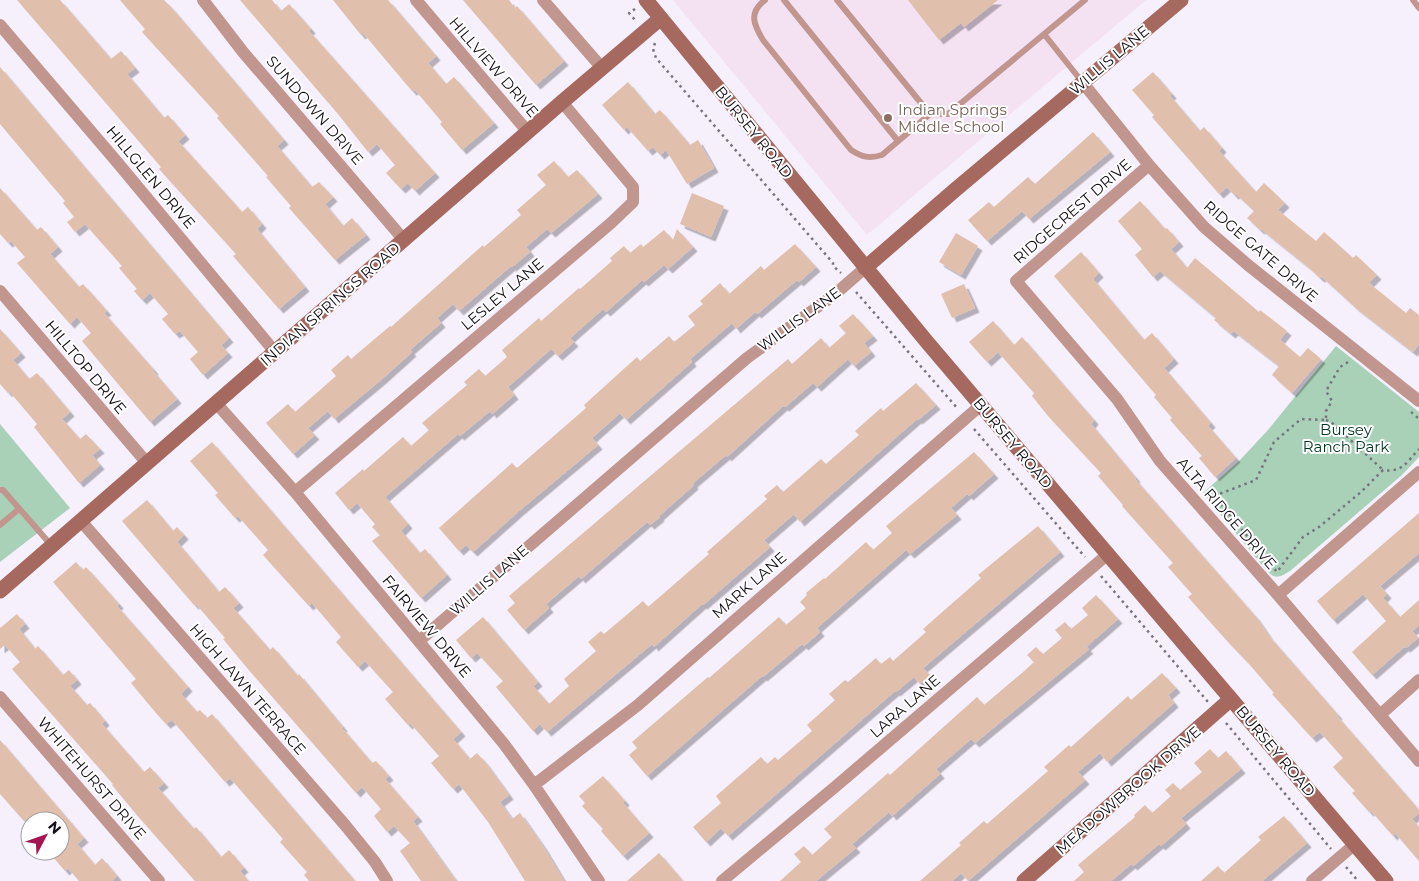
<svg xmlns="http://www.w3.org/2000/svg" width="1419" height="881" viewBox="0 0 1419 881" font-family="Montserrat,sans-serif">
	<defs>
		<filter id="shadow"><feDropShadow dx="4.5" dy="4.5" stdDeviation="0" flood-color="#0004"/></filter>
	</defs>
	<rect width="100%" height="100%" fill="#f6effc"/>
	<path fill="#f4e2f3" d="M673,0h473l-279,235z"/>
	<path fill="#a9d1b8" d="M1336,346l83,66v45l-17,18 -112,96c-15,10 -17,6 -28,-6l-59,-72 37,-33 28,-30z
		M0,424l70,84 -70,54z"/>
	<path fill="#e0bfac" filter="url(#shadow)" d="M17,0h43l51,59 10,-8 14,17 -8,6 37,44 4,-3 17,20 -7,6 64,71 6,-5 14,17 -5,5 48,58 -26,22 -46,-53 3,-2 -77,-85 2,-2z
		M120,0h44l7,7 113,133 -7,6 35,41 7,-5 14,15 -8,7 18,22 9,-8 14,17 -31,25 -46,-52 2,-2 -25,-29 2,-1 -51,-58 2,-2 -77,-84 3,-3z
		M240,0h32l9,11 8,-7 22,25 -2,2 126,142 -20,18 -7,-8 -7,6 -15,-16 9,-8 -18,-21 -9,8 -30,-38z
		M333,0h55l48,56 -8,7 18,21 8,-7 40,46 -32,27 -22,-26 2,-2 -27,-32 -3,1 -49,-58 -2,2z
		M463,0h46l6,8 2,-2 47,55 -28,24z
		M908,0h90l-34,27 -3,-4 -22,17z
		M0,67l229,271 -8,7 7,8 -25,22 -13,-16 8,-7 -18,-21 -5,3 -13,-15 6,-5 -18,-21 -8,7 -8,-9 3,-2 -18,-21 3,-2 -37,-42 -10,8 -8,-10 7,-5 -11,-14 2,-2 -65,-77z
		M1153,72l19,22 -2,2 30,35 4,-4 18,21 -3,3 37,41 8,-9 21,20 -7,7 38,31 8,-9 29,26 3,-3 21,20 -8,8 37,30 4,-5 9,7v29l-6,8 -57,-44 -34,-31 -2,1 -13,-12 -46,-37 -1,1 -13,-12 7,-7 -18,-17 -2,1 -7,-8 -8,7 -67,-77 2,-2 -22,-25z
		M628,82l27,32 5,-4 30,35 8,-5 16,28 -27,16 -21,-34 -6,5 -7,-8 -5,4 -21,-24 -3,3 -22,-25z
		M1093,132l17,20 -81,67 -7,-8 -35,30 -19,-21 21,-18 5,5 34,-30 7,7z
		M554,161l14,16 9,-7 21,24 -47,39 -4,-4 -21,18 4,5 -18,15 -1,-1 -52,45 -6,-7 -16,14 4,5 -31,27 2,2 -30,27 -48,40 -6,-8 -20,17 7,7 -22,19 -27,-31 22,-19 7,8 41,-36 -5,-6 17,-15 3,4 39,-33 1,1 92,-82 1,2 37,-32 -4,-5 29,-25 -9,-10z
		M0,188l37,42 4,-3 17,20 -8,7 29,33 4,-3 24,27 -3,2 50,57 -1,1 24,28 -27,23 -68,-81 9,-8 -14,-16 -7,7 -53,-61 8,-6 -14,-16 -3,2 -8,-9z
		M692,193l32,13 -13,31 -31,-13z
		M1140,201l25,28 2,-1 12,14 -8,7 16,19 8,-10 64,54 1,-2 27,21 -7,9 20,17 8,-9 13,11 -29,34 -20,-18 7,-9 -45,-35 -3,3 -17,-14 2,-2 -56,-47 -7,6 -18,-22 7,-6 -24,-28z
		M677,229l16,18 -25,22 -4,-4 -20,17 -2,-2 -36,32 -3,-3 -33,29 4,4 -16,14 -7,-7 -43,38 6,8 -22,19 -2,-3 -30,25 -2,-2 -73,63 23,27 -7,7 19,22 5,-4 22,26 -26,23 -49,-57 8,-6 -8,-8 3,-3 -18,-21 -8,7 -14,-17 28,-24 1,2 39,-34 8,9 18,-16 -7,-7 45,-38 -3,-3 15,-13 6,7 22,-19 -5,-7 37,-32 2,3 38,-33 1,1 32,-28 -2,-3 14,-12 6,7 11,-9 2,3 21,-17 9,10z
		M956,233l22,13 -17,29 -22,-13z
		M795,244l21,23 -17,15 -2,-2 -40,34 -2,-2 -19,17 -4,-6 -42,36 2,3 -66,58 -6,-7 -28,25 6,7 -79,66 -46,41 -7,-7 -7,6 -20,-23 73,-65 5,5 69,-60 -2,-3 53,-48 3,4 29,-25 5,6 21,-17 -7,-9 15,-12 -3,-3 20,-18 9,11 32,-28 3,4z
		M1081,252l18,21 -6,6 51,61 8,-7 22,26 -10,9 47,55 -3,3 28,32 -21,19 -16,-19 3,-2 -32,-36 2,-2 -18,-21 2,-2 -102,-119z
		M964,284l11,24 -23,10 -11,-24z
		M853,314l20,22 -9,7 7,9 -17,14 -6,-7 -31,28 -4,-4 -28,24 -2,-1 -56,51 -1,-2 -33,28 1,2 -35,31 1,1 -10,8 -3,-3 -66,57 -2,-3 -33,28 3,4 -25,22 -17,-20 8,-7 -6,-7 279,-237 4,5 29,-26 8,10 17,-15 -7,-7z
		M993,321l21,24 8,-8 26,30 46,53 -3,4 45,54 -1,1 121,138 13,19 69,79 -1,1 82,94v3l-7,6 7,8v34l-24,-28 -2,3 -22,-25 -2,1 -17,-19 3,-2 -22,-24 10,-9 -23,-26 -8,6 -40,-44 2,-1 -24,-28 -22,-23 -40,-45 4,-3 -24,-27 5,-4 -51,-57 1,-1 -25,-29 3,-3 -53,-57 -16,-20 2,-3 -36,-41 -11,10 -18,-20z
		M0,329l21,24 -8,7 16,19 8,-6 33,39 -8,7 18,20 6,-5 14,15 -8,6 8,10 -21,18 -45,-56 3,-3 -28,-33 -1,2 -8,-9z
		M916,383l20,22 -18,15 -1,-1 -117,103 -6,-8 -30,26 6,7 -67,58 -1,-1 -48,43 -2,-3 -105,88 -7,-8 -7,7 -37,-44 7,-6 -26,-28 -6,5 -15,-18 27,-23 55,65 -5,4 16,18 20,-18 -5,-7 32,-28 -8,-9 13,-11 3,3 39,-33 5,6 61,-53 -2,-2 60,-53 -3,-3 13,-11 6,7 38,-33 5,5 33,-29 -4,-4 26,-23 2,3z
		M212,442l249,290 -8,7 17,20 7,-6 8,9 24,33 -9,7 12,17 8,-6 23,33 21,35h-39l-37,-59 -29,-38 -6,5 -22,-26 8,-7 -29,-33 -2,2 -23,-26 8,-7 -28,-31 -7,6 -22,-25 5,-5 -29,-34 -3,3 -46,-51 5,-5 -30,-34 -3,2 -20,-23 3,-2 -28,-32z
		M974,452l20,22 -25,22 -2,-2 -16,14 6,7 -47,39 -4,-4 -89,78 3,4 -16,14 -2,-2 -39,33 -1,-1 -115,100 -18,-21 8,-7 -5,-6 76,-65 1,1 70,-61 7,8 20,-17 -6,-6 7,-7 -1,-2 18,-15 1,1 41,-37 7,8 19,-17 -6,-7z
		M147,500l26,31 4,-4 7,8 -7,7 42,50 6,-5 14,16 -6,5 37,42 3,-3 25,29 1,-2 44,53 -1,1 30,35 4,-2 13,15 -4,3 33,38 -5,4 43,60h-35l-21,-30 10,-8 -16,-17 -7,6 -13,-16 7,-7 -19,-22 -6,6 -108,-124 -25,-30 2,-1 -29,-34 -2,1 -72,-84z
		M1419,513v40l-39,33 7,8 -4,4 17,19 19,-17v25l-7,6 6,7 -12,10 -2,-1 -32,28 -20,-23 34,-31 -23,-27 -30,26 -16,-19z
		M1038,526l22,26 -137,116 7,7 -10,9 -6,-7 -18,15 -1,-1 -167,145 -7,-8 -15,14 -13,-15 28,-24 -5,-7 45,-39 6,7 8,-7 3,3 34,-29 -5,-6 28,-25 -6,-6 16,-14 3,2 28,-24 5,6 9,-7 3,4 33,-29 -3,-3 58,-51 -3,-3z
		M76,562l7,8 3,-3 33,37 -2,2 71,81 -7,7 16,18 3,-2 7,8 5,-4 143,167h-46l-5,-6 3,-3 -27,-30 3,-3 -53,-61 -5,4 -53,-62 -6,4 -10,-11 -25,-30 5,-4 -83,-97z
		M1096,595l22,24 -32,28 3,2 -114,94 -4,-4 -35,30 4,5 -48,42 -3,-4 -37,32 4,4 -40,33h-36l21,-19 -7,-8 10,-8 8,9 20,-18 -8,-8 64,-56 2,2 87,-78 7,8 38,-32 12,-11 -7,-7 9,-8 7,7 19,-16 -7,-8 10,-8 6,7 17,-14 -6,-7z
		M17,614l8,10 -6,5 16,20 3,-3 25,29 6,-5 8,10 -7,6 17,19 3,-2 15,18 -3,3 6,7 36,41 6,-5 14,16 -6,5 36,41 2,-2 25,30 8,-7 15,18 -4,3 8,10h-53l-59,-67 -24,-29 1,-1 -101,-115 8,-7 -15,-17 -5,4v-21z
		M1162,673l14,15 -8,7 6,8 -67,59 -7,-9 -22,19 7,8 -117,101 -7,-8 -9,8h-32l41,-36 -2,-2 25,-22 3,3 61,-53 -4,-4 25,-22 2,2 57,-51 3,4z
		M0,740l84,98 -7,6 18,21 7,-7 15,18 -5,5h-33l-11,-13 -3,3 -17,-20h12v-30h-36l-24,-27z
		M1210,749l8,9 8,-7 15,18 -60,49 5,6 -25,22 -2,-2 -26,22 -2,-2 -20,17h-37l10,-9 -6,-7 57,-48 -1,-2 11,-10 7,8 19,-17 -6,-6 8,-7 7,7 22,-18 -8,-9z
		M603,776l22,25 -2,2 26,30 -26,23 -22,-25 2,-2 -21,-23 3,-3 -6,-7z
		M1284,816l23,27 -45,38h-61l17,-15 6,7 37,-33 -3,-3z
		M659,853l24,28h-56z"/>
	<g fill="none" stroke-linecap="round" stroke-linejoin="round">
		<path stroke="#79737f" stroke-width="2.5" stroke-dasharray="2.5 4" stroke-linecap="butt" d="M635,9l-6,4 6,7
			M655,43l-2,6 3,9 177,205v3l8,7
			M856,292l102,117
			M1348,362l-8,5 -14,24 6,10 -6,10v9l-25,-1 -27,23 -18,38 -42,16 63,76 26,-35 16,-10 42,-35 22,-22c19,3 24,-8 36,-21
			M1411,412l8,7
			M1326,420l5,2 52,48
			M974,429l111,128
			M1101,576l107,126
			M1226,723l105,126
			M1346,867l12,14"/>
		<path stroke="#c0968f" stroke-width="6" d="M765,0c-17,13 -11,25 -2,40l88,110c11,7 18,9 31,5l48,-41
			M784,0l114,141
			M837,0l93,114h18l137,-114
			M1413,0l6,8
			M1044,34l39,49
			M0,490h3l49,56
			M0,525l19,-16"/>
		<path stroke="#c0968f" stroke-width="12" d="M203,0l40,52 161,188
			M416,0l112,132
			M543,0l59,68
			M0,25l117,137 158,190
			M1083,83l66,82 55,62 44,38 171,136
			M1149,165l-133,116 101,118 43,62 118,134 141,166
			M0,291l147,172
			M216,403l79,89 209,252 30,41 65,96
			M295,492l316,-269 22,-21v-15l-71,-85
			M81,521l264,304 30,37 12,19
			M1278,595l141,-123
			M419,641l328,-283 87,-63 31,-27
			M0,697l159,184
			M1380,715l39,-35
			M534,785l104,-80 343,-300
			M722,881l113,-94 273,-233
			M1312,881l43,-37"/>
		<path stroke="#a5695f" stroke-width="15" d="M646,0l281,342 459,539
			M865,268l90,-78 226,-190
			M0,591l562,-489 99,-84
			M1024,881l207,-182"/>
	</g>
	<circle fill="#8d6e63" stroke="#fff" stroke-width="2" cx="888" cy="118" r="5"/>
	<g text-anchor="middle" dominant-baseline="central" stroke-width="4" stroke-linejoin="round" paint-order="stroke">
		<g font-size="15" fill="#120d17" stroke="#fff">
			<text transform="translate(1109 60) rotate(-40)">WILLIS LANE</text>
			<text transform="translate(494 67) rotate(49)">HILLVIEW DRIVE</text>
			<text transform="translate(315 110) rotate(49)">SUNDOWN DRIVE</text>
			<text transform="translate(754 132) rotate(51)">BURSEY ROAD</text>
			<text transform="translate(151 177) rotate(50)">HILLGLEN DRIVE</text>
			<text transform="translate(1072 211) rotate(-41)">RIDGECREST DRIVE</text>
			<text transform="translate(1261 251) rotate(41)">RIDGE GATE DRIVE</text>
			<text transform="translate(502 294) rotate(-40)">LESLEY LANE</text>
			<text transform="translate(330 304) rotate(-41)">INDIAN SPRINGS ROAD</text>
			<text transform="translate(799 319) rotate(-36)">WILLIS LANE</text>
			<text transform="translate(86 367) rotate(50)">HILLTOP DRIVE</text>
			<text transform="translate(1013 443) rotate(50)">BURSEY ROAD</text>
			<text transform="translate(1227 513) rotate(49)">ALTA RIDGE DRIVE</text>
			<text transform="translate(489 580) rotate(-41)">WILLIS LANE</text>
			<text transform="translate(749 585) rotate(-41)">MARK LANE</text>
			<text transform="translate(427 626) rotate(50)">FAIRVIEW DRIVE</text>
			<text transform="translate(248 689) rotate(49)">HIGH LAWN TERRACE</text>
			<text transform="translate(905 706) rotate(-41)">LARA LANE</text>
			<text transform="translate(1276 751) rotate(50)">BURSEY ROAD</text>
			<text transform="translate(92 778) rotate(49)">WHITEHURST DRIVE</text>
			<text transform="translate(1128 790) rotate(-41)">MEADOWBROOK DRIVE</text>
		</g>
		<g font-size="15" fill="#785e54" stroke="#fff" text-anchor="start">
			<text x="898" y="109">Indian Springs<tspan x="898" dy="17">Middle School</tspan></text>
		</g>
		<g font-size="15" fill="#023820" stroke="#fff">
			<text x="1346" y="429">Bursey<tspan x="1346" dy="17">Ranch Park</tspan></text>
		</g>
	</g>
	<g transform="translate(45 836) rotate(49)"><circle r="24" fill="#ffffff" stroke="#a09ea2"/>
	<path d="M0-4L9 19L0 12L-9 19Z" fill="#a61451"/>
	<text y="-8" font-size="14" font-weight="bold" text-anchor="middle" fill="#120d17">N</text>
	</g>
</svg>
